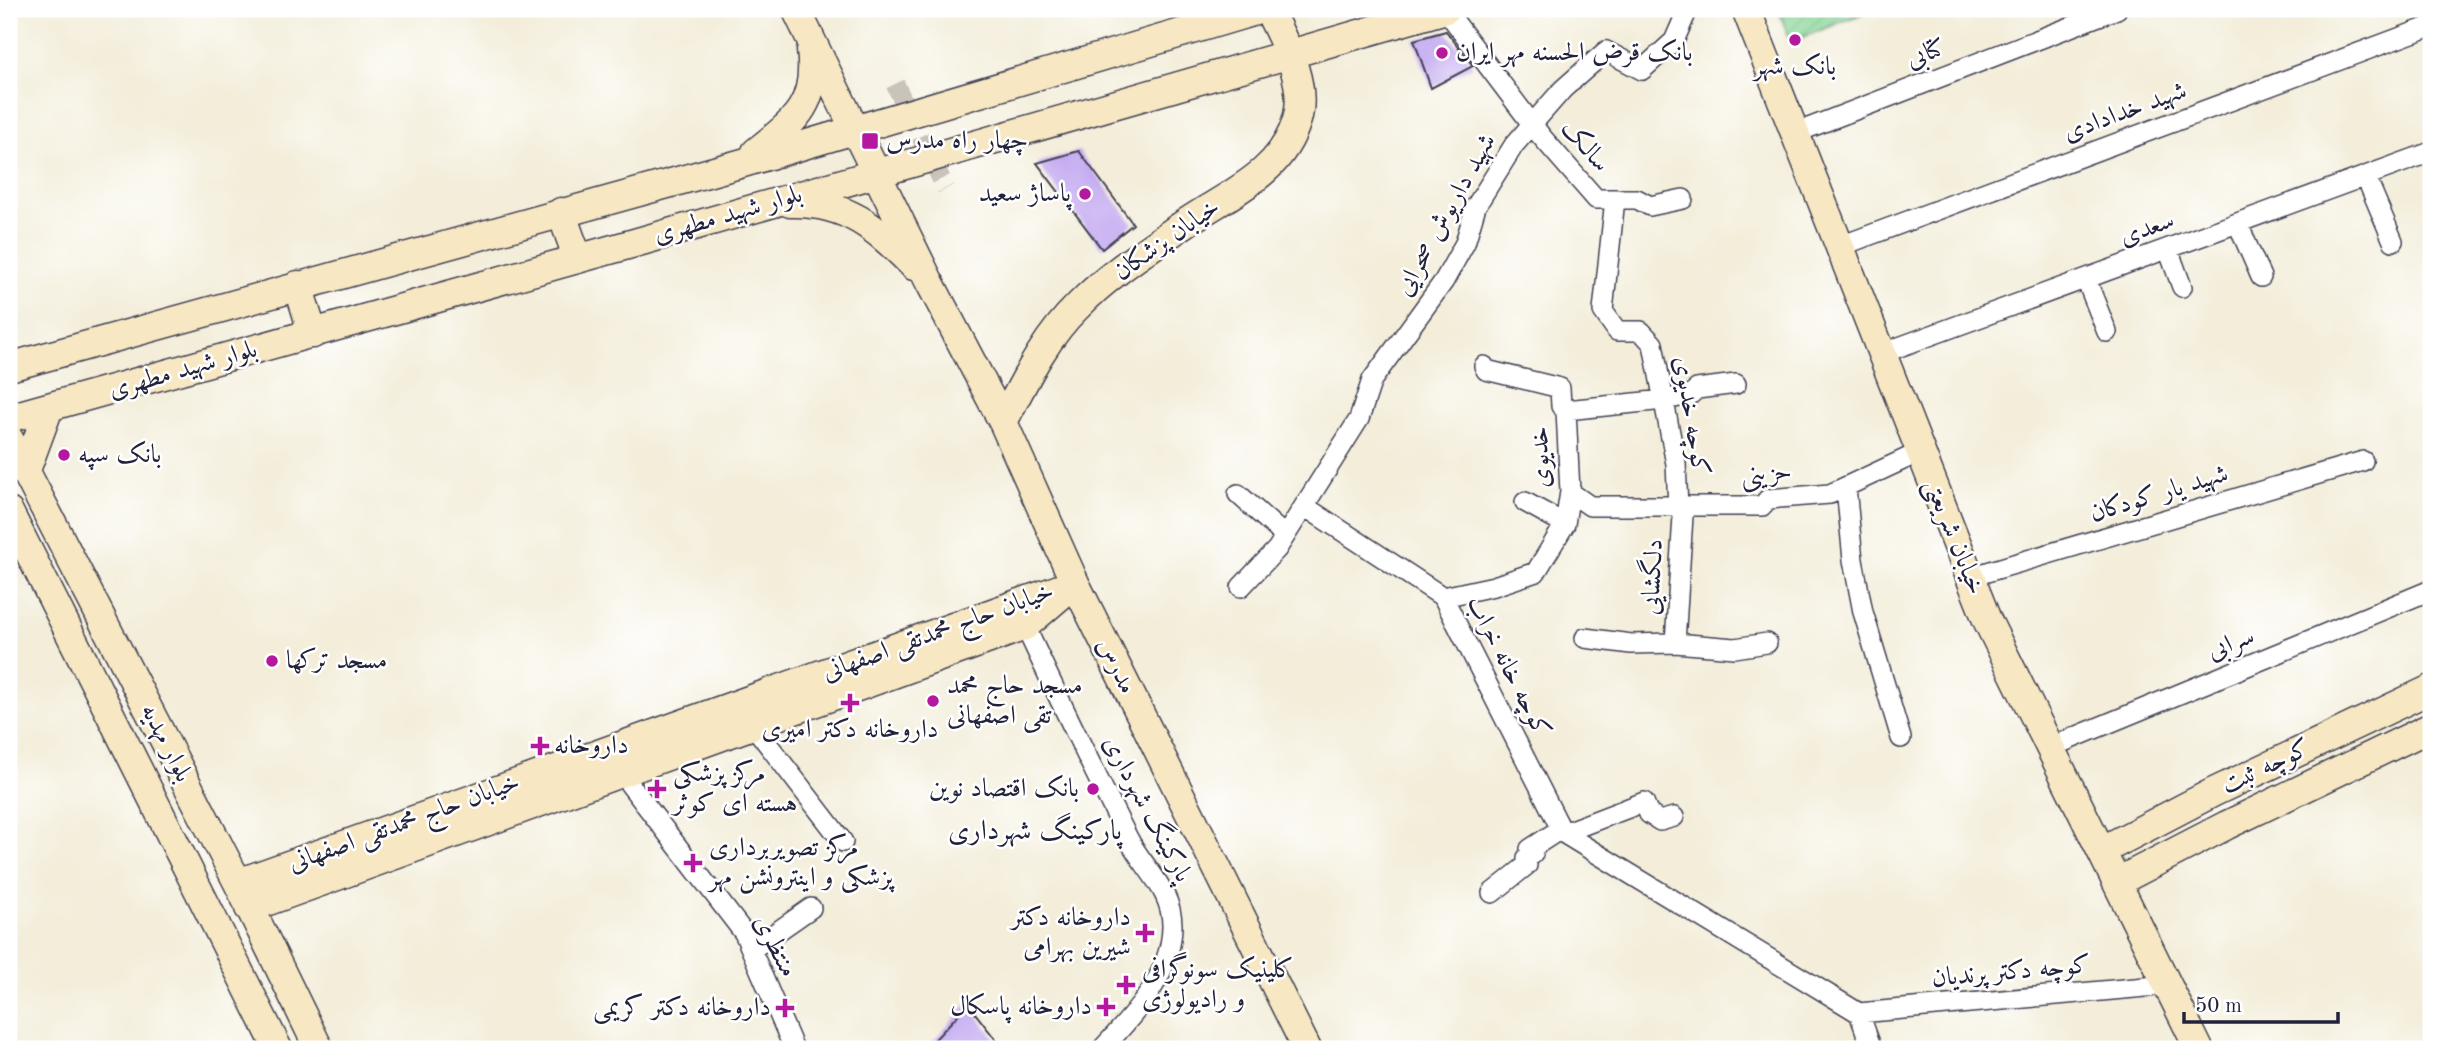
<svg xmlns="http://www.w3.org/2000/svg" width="2440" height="1058" viewBox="0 0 2440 1058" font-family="'Old Standard TT',Amiri,serif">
	<defs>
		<pattern id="garden-furrows" width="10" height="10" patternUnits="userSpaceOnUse" patternTransform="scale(1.75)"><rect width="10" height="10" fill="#85d595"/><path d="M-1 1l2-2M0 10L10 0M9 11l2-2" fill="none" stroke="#73b781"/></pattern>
	</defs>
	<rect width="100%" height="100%" fill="#fff"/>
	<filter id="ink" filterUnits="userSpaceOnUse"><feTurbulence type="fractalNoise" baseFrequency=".0143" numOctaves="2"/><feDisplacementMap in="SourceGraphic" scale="14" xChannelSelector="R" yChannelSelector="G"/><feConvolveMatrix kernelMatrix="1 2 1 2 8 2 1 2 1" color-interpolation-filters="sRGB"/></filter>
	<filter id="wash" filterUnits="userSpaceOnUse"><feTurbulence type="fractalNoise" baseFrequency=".00686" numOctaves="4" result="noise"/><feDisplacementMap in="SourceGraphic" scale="28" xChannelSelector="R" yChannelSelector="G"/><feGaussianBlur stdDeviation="1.57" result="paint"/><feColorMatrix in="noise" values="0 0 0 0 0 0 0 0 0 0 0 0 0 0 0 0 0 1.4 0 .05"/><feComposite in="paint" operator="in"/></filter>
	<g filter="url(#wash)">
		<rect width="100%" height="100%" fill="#f3edd9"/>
		<path fill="url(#garden-furrows)" stroke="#547c68" stroke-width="2" d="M1778,9h96l-83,33z"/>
		<g id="blocks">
			<path fill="#c2a8f0" d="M1446,31l27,35 -42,22 -17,-48z
				M1079,151l54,73 -31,25 -65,-86z
				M968,1004l35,45h-77z"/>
		</g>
	</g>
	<g filter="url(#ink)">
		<use href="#blocks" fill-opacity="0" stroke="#414053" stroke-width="2"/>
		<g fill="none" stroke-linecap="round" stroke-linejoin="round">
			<path stroke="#c9c4b9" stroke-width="19" stroke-dasharray="19 10" stroke-linecap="butt" d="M895,84l51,105"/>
			<g stroke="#414053" stroke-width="22">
				<path id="street" d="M1445,9l96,127 55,63h41l13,7 33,-7
					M1793,134l324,-125
					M2366,177l27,64
					M1615,199l-12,112 14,20h24l12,13 23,120 2,43 5,9 -8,127 60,5 32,-5
					M2238,224l23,53
					M1838,247l593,-221
					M2168,249l14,38
					M2086,279l21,53
					M1880,354l551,-202
					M1484,366l2,4 74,18 1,18 5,4
					M1846,487l7,73 10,52 38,126
					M1570,492l20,14h172l6,-7 62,-5 90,-42
					M1238,494l47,42
					M1525,502l40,22
					M1304,506l139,91 120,236
					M1970,577l393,-116
					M1241,587l36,-38 82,-130 13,-39 72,-99 21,-38 11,-37 38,-61 49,-56 43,-38 36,19 32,-29 14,-32
					M1443,597l51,-11 42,-14 29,-48 5,-32 -4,-82 98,-10 26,-5 7,-6 39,-5
					M1025,626c33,71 67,142 103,212 15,30 45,52 44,89 -1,49 -38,88 -70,122
					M1585,638l46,6 44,-1
					M753,725l90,117
					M2051,747l380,-157
					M621,773l123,160 50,116
					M1563,833l296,180 13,36
					M1492,893l35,-28v-7l6,-4 -3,-5 26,-17 7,1 81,-31 5,12 11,7 14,-4
					M751,950l60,-42
					M1859,1013l309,-28"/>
			</g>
			<g stroke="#414053" stroke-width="31">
				<path id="secondary" d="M796,9l133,272 74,141 72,161 232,466
					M1746,9l241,611 212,429
					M756,152c40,-32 62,-48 55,-102
					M790,203c57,-2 87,26 124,63
					M561,212l17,47
					M298,285l15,49
					M9,367l734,-204 519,-154
					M9,418l629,-176 808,-233
					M1003,422c22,-42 41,-83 75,-116 31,-32 73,-59 109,-84 43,-29 94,-48 110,-102 11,-37 -14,-80 -29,-111
					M9,439l229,444 81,166
					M25,473l24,-65
					M9,512l269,537
					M2103,850l111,-58 217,-103
					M2119,881l108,-56 204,-98
					M238,883l821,-294
					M249,908l776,-282 50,-43"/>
			</g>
			<use href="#street" stroke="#fff" stroke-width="19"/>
			<use href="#secondary" stroke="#f7e8c3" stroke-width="28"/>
		</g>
	</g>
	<g fill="#b5179e" stroke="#fff" stroke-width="2.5">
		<circle cx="1795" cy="40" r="7"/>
		<circle cx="1442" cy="53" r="7"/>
		<rect x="861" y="132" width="18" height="18" rx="3.5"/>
		<circle cx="1085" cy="194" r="7"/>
		<circle cx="64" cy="455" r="7"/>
		<circle cx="272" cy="661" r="7"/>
		<circle cx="933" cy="701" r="7"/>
		<path d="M846.5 692.5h7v7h7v7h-7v7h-7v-7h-7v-7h7z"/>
		<path d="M536.5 735.5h7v7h7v7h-7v7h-7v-7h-7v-7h7z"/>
		<path d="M653.5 778.5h7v7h7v7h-7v7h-7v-7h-7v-7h7z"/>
		<circle cx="1093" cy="789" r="7"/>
		<path d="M689.5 852.5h7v7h7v7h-7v7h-7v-7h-7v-7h7z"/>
		<path d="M1141.5 922.5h7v7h7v7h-7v7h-7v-7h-7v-7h7z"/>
		<path d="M1122.5 974.5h7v7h7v7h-7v7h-7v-7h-7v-7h7z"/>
		<path d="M1102.5 996.5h7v7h7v7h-7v7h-7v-7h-7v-7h7z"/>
		<path d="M781.5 997.5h7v7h7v7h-7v7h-7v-7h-7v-7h7z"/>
	</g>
	<g text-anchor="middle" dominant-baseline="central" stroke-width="5" stroke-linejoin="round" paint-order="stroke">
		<g font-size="26" fill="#22223b" stroke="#fff" text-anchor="start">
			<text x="1456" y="53">بانک قرض الحسنه مهر ایران</text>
			<text x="1795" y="67" text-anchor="middle">بانک شهر</text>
			<text x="886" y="141">چهار راه مدرس</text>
			<text x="1071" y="194" text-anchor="end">پاساژ سعید</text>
			<text x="78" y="455">بانک سپه</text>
			<text x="286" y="661">مسجد ترکها</text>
			<text x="947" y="686">مسجد حاج محمد<tspan x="947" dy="30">تقی اصفهانی</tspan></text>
			<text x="850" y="730" text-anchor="middle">داروخانه دکتر امیری</text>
			<text x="554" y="746">داروخانه</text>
			<text x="673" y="774">مرکز پزشکی<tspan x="673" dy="30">هسته ای کوثر</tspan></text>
			<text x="1079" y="789" text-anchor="end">بانک اقتصاد نوین</text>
			<text x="709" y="848">مرکز تصویربرداری<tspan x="709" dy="30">پزشکی و اینترونشن مهر</tspan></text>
			<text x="1131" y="918" text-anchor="end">داروخانه دکتر<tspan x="1131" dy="30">شیرین بهرامی</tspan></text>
			<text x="1142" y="970">کلینیک سونوگرافی<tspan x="1142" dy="30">و رادیولوژی</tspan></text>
			<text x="1092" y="1007" text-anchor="end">داروخانه پاسکال</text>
			<text x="771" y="1008" text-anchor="end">داروخانه دکتر کریمی</text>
		</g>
		<g font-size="26" fill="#22223b" stroke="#fff">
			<text transform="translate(1926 54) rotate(-21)">کتابی</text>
			<text transform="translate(2125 112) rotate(-20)">شهید خدادادی</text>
			<text transform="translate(1585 146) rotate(49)">سالک</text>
			<text transform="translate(728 215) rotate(-16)">بلوار شهید مطهری</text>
			<text transform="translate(1446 215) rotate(-61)">شهید داریوش صحرایی</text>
			<text transform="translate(2147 229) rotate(-20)">سعدی</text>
			<text transform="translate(1167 240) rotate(-35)">خیابان پزشکان</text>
			<text transform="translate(183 370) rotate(-16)">بلوار شهید مطهری</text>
			<text transform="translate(1691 416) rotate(81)">کوچه خدیوی</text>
			<text transform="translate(1541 457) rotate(-92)">خدیوی</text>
			<text transform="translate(1766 475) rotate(-9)">حزینی</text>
			<text transform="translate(2159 494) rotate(-17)">شهید یار کودکان</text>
			<text transform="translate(1954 537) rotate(68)">خیابان شریعتی</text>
			<text transform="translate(1653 577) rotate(-87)">دلگشایی</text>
			<text transform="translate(938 632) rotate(-20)">خیابان حاج محمدتقی اصفهانی</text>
			<text transform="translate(2231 644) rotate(-22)">سرابی</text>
			<text transform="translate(1116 666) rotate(64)">مدرس</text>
			<text transform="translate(1508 667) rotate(63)">کوچه خانه خراب</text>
			<text transform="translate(166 743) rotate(63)">بلوار مهدیه</text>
			<text transform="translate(2266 767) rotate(-25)">کوچه ثبت</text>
			<text transform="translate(1147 809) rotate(62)">پارکینگ شهرداری</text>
			<text transform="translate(404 823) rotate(-20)">خیابان حاج محمدتقی اصفهانی</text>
			<text transform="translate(775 946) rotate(63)">منتظری</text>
			<text transform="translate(2011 972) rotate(-5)">کوچه دکتر پرندیان</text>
		</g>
		<g font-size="28" fill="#22223b" stroke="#fff">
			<text x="1035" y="832">پارکینگ شهرداری</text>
		</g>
	</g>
	<rect width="2440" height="1058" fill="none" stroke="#fff" stroke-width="35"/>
	<path d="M2184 1012v10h154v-10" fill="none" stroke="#22223b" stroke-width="3.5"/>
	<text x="2195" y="1012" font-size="21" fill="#22223b" stroke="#ffffff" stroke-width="5" paint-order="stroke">50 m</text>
</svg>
